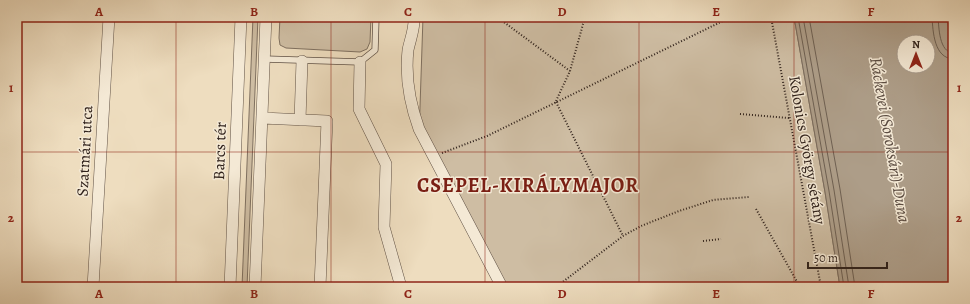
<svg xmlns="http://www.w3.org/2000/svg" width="970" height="304" viewBox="0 0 970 304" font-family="Alegreya,serif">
	<rect width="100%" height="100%" fill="#eeddbf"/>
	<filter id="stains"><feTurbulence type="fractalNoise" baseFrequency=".005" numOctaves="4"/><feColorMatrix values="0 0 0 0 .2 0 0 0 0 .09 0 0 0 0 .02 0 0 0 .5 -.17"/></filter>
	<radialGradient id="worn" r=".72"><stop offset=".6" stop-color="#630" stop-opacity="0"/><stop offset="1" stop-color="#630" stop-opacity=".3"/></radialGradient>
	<path fill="#cebda3" stroke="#7f7060" d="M253,17h5l-11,270h-5z
		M280,17h91l-1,25 -3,7 -7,3 -74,-4 -6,-3 -1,-7z
		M423,17h371l31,175 15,95h-342l-79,-150z
		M947,17h6v38z"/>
	<path fill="#ad9d88" stroke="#7b6c5d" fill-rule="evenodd" d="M794,17h153l6,38v232h-113l-15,-95zM904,42h24v24h-24z"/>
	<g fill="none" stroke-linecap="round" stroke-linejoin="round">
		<path stroke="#6e6052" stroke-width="1" d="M798,17l31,174 15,96
			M803,17l31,173 15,97
			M809,17l31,172 15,98
			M932,17c1,15 2,41 21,42
			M938,17c1,11 1,35 15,36"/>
		<g stroke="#605145" stroke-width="7">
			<path id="lane" d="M265,59l95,3 15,-12 1,-33"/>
		</g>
		<g stroke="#605145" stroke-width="12">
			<path id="street" d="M414,17c1,11 -4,23 -6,33 -3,27 2,54 11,79l83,158
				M360,62l-1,47 27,55 -2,63 17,60
				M262,118l65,3 -7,166
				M300,120l2,-59
				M93,287l16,-270
				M230,287l11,-270
				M255,287l11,-270"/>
		</g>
		<path stroke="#30221c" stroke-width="2" stroke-dasharray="1 2" stroke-linecap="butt" d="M497,17l73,54
			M771,17l50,270
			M556,101l14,-30 15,-54
			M556,102l67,134
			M740,114l49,4
			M442,153l45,-17 244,-119
			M756,209l44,78
			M703,241l18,-2
			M556,287l67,-51 18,-10 38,-15 34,-11 36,-3"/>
		<use href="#lane" stroke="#f4e9d5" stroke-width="5.5"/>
		<use href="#street" stroke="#f4e9d5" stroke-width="11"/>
	</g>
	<path fill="none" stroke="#8f2418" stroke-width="1" stroke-opacity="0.55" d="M176,17v270M331,17v270M485,17v270M639,17v270M794,17v270M17,152h936"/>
	<g text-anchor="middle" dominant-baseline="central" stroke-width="3" stroke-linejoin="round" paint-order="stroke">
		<g font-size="16" fill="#30221c" stroke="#f4e9d5">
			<text transform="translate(807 150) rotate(80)">Kolonics György sétány</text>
			<text transform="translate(85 151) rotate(-87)">Szatmári utca</text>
			<text transform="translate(220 151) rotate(-88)">Barcs tér</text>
		</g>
		<g font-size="17" font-style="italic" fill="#5c4d42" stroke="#f4e9d5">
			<text transform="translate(890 140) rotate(80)">Ráckevei (Soroksári)-Duna</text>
		</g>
		<g font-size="20" font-weight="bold" letter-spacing="1" fill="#7a1f14" stroke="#f4e9d5">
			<text x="528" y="185">CSEPEL-KIRÁLYMAJOR</text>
		</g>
	</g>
	<rect width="970" height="304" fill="none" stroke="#eeddbf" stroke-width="44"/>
	<g transform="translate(916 54)"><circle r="19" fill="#f4e9d5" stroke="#a6998b"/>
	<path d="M0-3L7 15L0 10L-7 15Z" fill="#8f2418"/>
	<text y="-6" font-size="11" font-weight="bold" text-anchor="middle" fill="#30221c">N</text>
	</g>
	<path d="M808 262v6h79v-6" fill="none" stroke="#30221c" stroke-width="2"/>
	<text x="814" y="262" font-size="12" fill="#30221c" stroke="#f4e9d5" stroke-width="3" paint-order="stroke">50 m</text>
	<rect x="22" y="22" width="926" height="260" fill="none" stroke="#8f2418" stroke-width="1.5"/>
	<g font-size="13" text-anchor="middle" font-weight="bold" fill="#8f2418">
		<text x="99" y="16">A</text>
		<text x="254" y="16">B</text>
		<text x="408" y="16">C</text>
		<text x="562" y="16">D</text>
		<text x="716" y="16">E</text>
		<text x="871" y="16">F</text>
		<text x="11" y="92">1</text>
		<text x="959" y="92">1</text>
		<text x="11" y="222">2</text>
		<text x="959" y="222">2</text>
		<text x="99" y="298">A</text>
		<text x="254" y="298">B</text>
		<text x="408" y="298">C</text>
		<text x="562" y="298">D</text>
		<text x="716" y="298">E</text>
		<text x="871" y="298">F</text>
	</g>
	<rect width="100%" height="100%" filter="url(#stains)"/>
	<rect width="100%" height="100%" fill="url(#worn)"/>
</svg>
